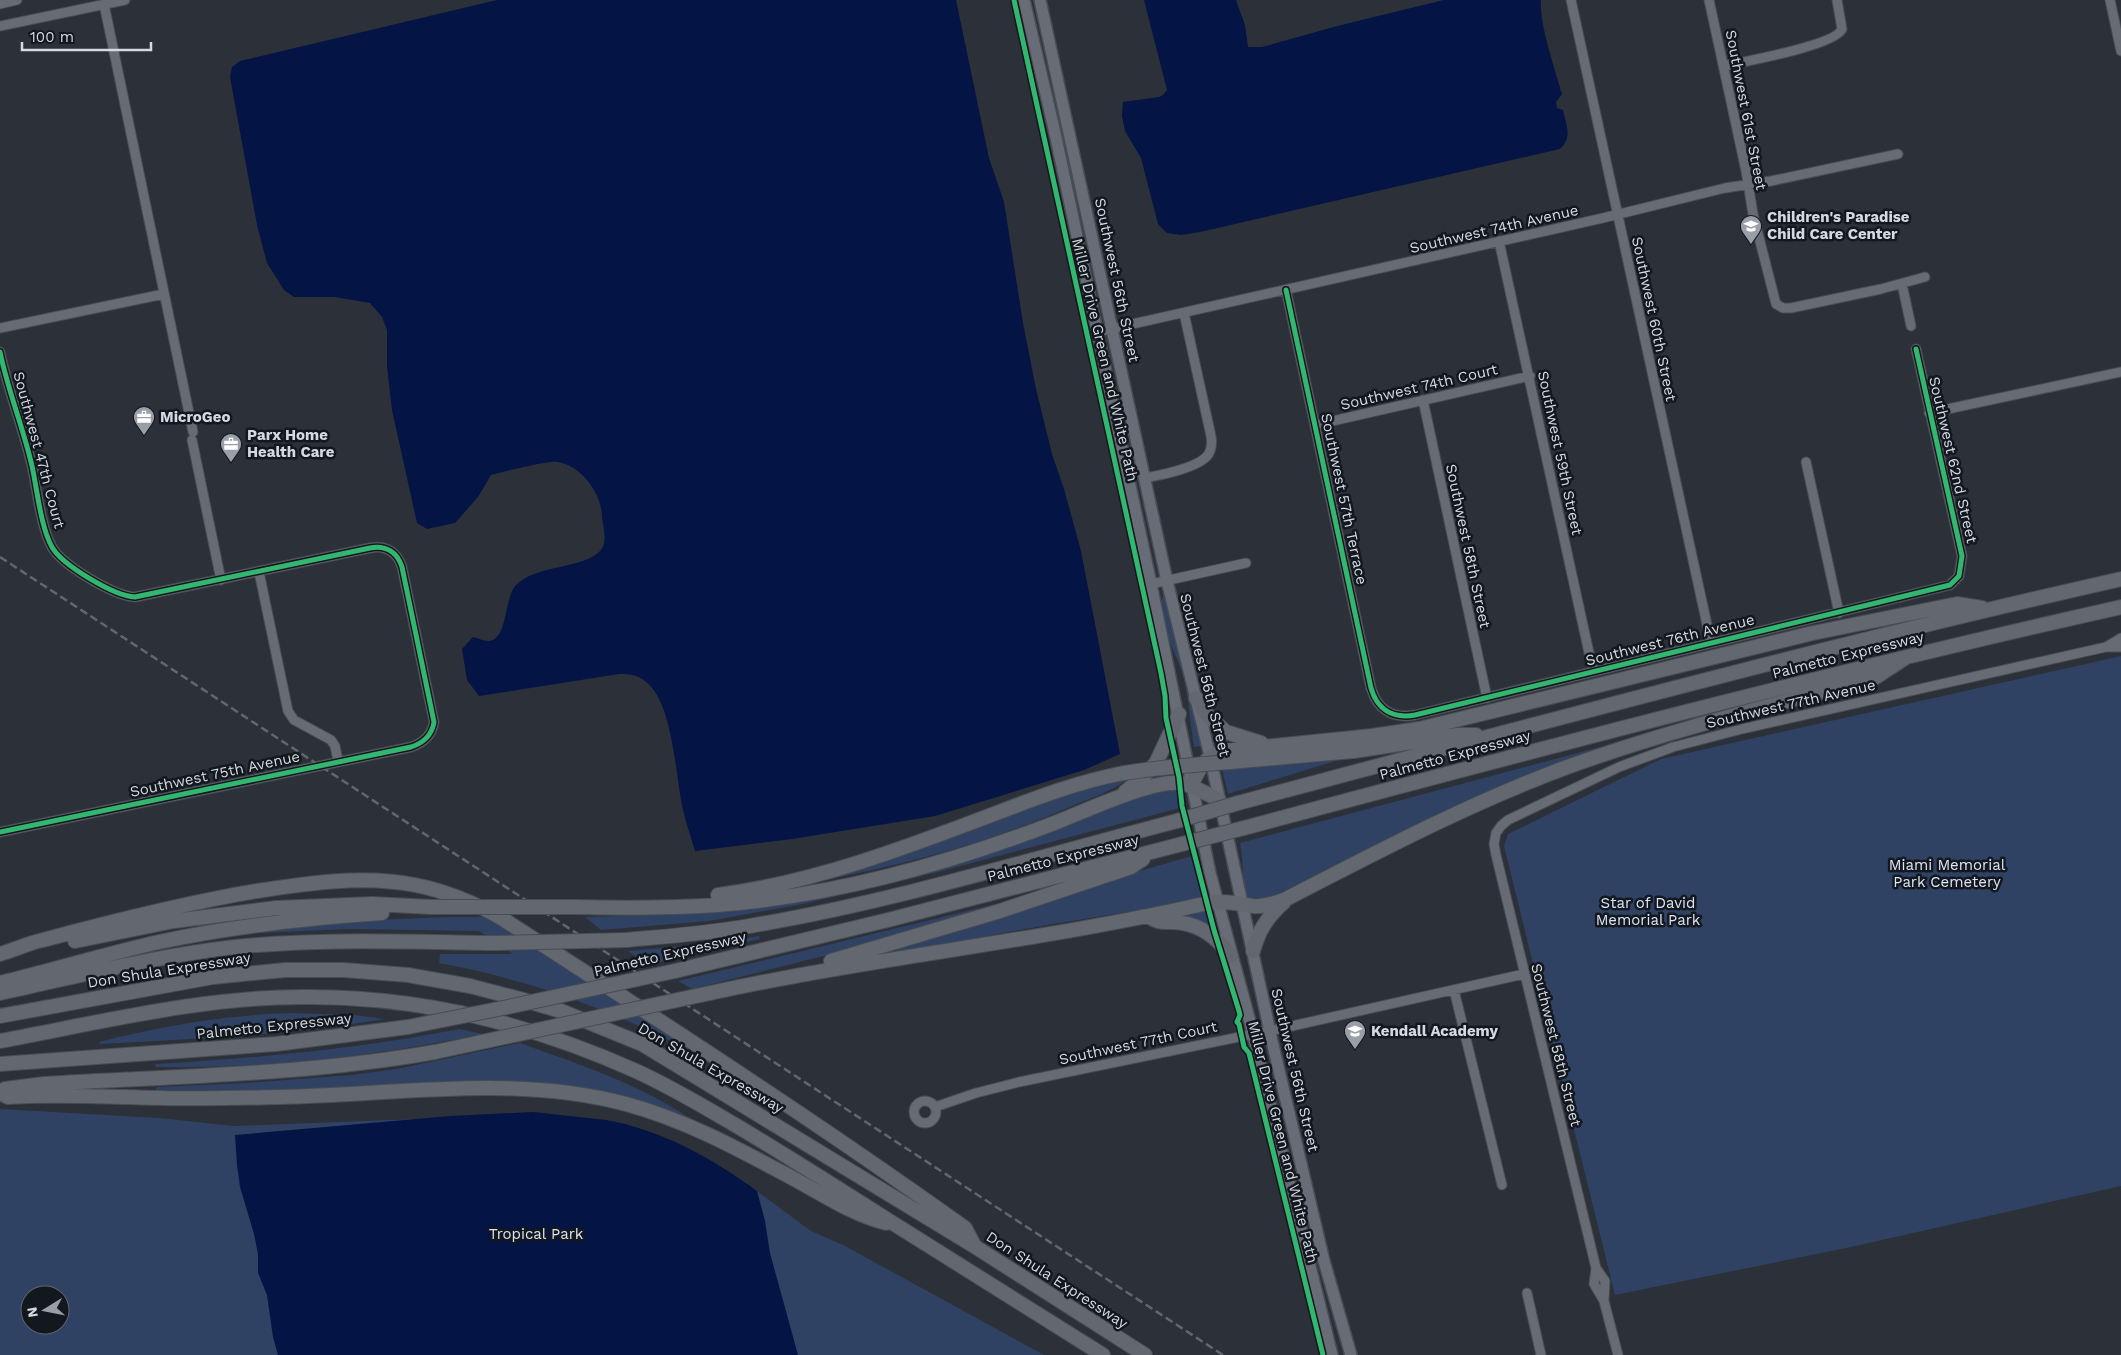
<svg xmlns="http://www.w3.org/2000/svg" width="2121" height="1355" viewBox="0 0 2121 1355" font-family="'Work Sans',sans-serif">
	<rect width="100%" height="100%" fill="#2c3038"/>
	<path fill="#2f4264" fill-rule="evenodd" d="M1164,594h1l37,152 -8,1c-4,-23 -5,-49 -11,-72 -6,-22 -31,-59 -19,-81z
		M2121,656v530l-270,61 -236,48 -111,-449 4,-12 153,-75z
		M1615,743l-201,86 -145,69 -10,2 -12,-2c-6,-19 -3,-37 -7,-55z
		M1342,759l-114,35 -6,-25z
		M1129,778c-16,13 -38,20 -57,28 -79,35 -163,58 -247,74v-2l252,-88z
		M1164,789l13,1 3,18 -242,64 -135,32 -94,17 -108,9 -16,-13 145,-5 4,-4 308,-73 105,-42z
		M1192,856l12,43c-58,11 -115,18 -173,29 -45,8 -89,18 -134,24l-2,-3 89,-27 124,-42z
		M992,905l1,4 -158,44 -134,34 -9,2 -14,-8z
		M1207,909l5,21 -31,-13v-2z
		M448,917h41l258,168c-30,-16 -59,-35 -89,-50 -70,-34 -143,-58 -219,-72l1,-9h73l-34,-23 -130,-2 -91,4v-2l90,-10z
		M759,936l1,3 -113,26 -19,-14 76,-7z
		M291,1013l63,2 31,4c-94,16 -190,20 -285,25l-1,-2c63,-16 126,-27 192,-29z
		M459,1029l24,5c-108,22 -217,35 -327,33l-1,-3c103,-6 203,-15 304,-35z
		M520,1043c59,21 122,42 174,78l-1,2 -100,-32 -437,-1 1,-3 89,-4 105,-8 46,-6z
		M0,1109l159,9 75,8 313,-12 210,77 54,40 34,15 199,109h-1044zM30,1295h30v30h-30z"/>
	<path fill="#041445" d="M497,0h459l33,158 15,44 19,121 13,66 16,65 12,35 17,62 39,203 -36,16 -149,46 -143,23 -97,12c-4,-14 -9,-27 -12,-41 -7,-32 -10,-98 -31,-122 -10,-12 -18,-14 -33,-14l-140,22 -12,-16 -5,-31 11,-12c5,1 10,4 15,4 21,-1 15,-44 29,-57 22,-20 68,-15 84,-34 7,-9 2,-23 1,-33 0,-23 -20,-51 -44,-55 -9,-2 -55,10 -67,13l-13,22 -23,26 -28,6 -10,-6 -25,-113 -5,-43v-37l-5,-13 -12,-14 -35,-6h-41l-10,-7 -17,-27 -10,-38 -27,-148 2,-10 8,-6z
		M1144,0h92l9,25 3,22h14l79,-22 103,-25h97c-2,24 14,69 21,94l-6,8 1,6 6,2c3,15 10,27 -3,39l-360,83 -19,3 -14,-2 -9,-9 -17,-66 -16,-27 -3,-15 1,-14 36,-5 4,-2 4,-5z
		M533,1112c24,3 49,5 73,8 56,10 106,38 151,71l8,30 5,32 28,102h-520l-5,-18 -6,-42 -9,-22v-19l-4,-20 -14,-47 -3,-22 -2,-30 215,-19z"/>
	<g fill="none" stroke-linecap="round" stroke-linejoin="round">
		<g stroke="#484c53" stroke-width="11">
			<path id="minor" d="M1571,0l140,643
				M1709,0l37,171 7,43 23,90 7,4h8l90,-19 44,-12
				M2110,0l11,51
				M0,4l17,-4
				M104,4l89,428
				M0,26l125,-26
				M1724,66c19,-4 112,-21 118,-37l-5,-29
				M1499,241l94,430
				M1902,284l9,42
				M1286,290l85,398c6,21 21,31 44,27l535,-130 9,-9 3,-20 -46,-207
				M0,328l164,-34
				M1097,332l506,-114 122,-30 46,-7 127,-27
				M0,352c8,39 23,75 32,114 5,23 9,62 20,81 10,18 62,49 83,50l235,-49c16,-3 27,4 32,19l32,155c-2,14 -11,21 -23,25l-411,85
				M1423,400l64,298
				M1929,413l192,-41
				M1315,425l215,-49
				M192,440l29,140
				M1806,462l33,151
				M1145,478c16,-3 53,-10 63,-23 4,-6 4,-13 3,-19l-27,-123
				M259,572l29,139 6,9 37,20 4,6 3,15
				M1151,584l95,-21
				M2106,647l15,-9
				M1454,990l48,195
				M914 1112a11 11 0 1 1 22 0a11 11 0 1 1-22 0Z
				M935,1107l41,-14 43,-11 264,-54 241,-54
				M1596,1268l9,13 -1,20 14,54
				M1527,1293l14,62
				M1604,1301l-10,-17 2,-16 -100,-413 -2,-11 2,-11 5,-7 7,-6 111,-53 54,-20 69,-18 364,-82h15"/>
		</g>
		<g stroke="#484c53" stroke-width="14">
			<path id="major" d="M1024,0l31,133 96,451 59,289 39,145 83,337
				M1040,0l127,581 43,175 62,285 52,220 27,94"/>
		</g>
		<g stroke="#484c53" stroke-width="16">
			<path id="highway" d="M1196,698l12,18 18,16 35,11
				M1230,762l124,-11 104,-16h18
				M1191,786c9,-19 11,-26 31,-35l150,-15 47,-7 394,-96 144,-29 25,4
				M1125,792l17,-14 14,-15 23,-49
				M1238,803c294,-78 587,-157 883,-224
				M1244,828c291,-78 583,-155 877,-221
				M718,895c99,-13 192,-49 284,-84
				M577,907c33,1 66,1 98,0 127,-3 259,-38 377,-83 29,-11 100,-45 129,-41 13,3 26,11 38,17
				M1148,916c15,10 18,4 34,7 21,3 37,17 49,33
				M627,940c43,-4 86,-7 128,-15 142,-24 283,-68 422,-104
				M75,941l99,-20 102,-13 96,-4 60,3
				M1253,951c6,-21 14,-34 31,-49
				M0,954c15,-4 28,-11 43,-14 71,-19 142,-37 214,-49 52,-8 106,-16 158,-6 31,6 60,18 88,34 156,101 311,201 462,309l9,17
				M831,961l169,-50 131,-44 12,-8
				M675,971l213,-51 294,-76
				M0,983c53,-13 106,-29 159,-41 74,-16 148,-24 223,-29
				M0,993c78,-17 155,-37 235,-46 87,-9 175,-5 262,-4
				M710,993c165,-36 333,-52 498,-90 15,-3 30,1 45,3 11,1 22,-3 33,-7 93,-48 186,-97 284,-133 100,-36 204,-61 306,-89l29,-19
				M0,1016l213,-39 72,-7h59l64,5 62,11 50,13 41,12 81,33 332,202 171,109
				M0,1041c102,-19 205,-45 309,-44 114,0 223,27 327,74 31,14 60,31 89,48 60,35 117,72 174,108 68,43 136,85 204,128
				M0,1064l276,-20 132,-17
				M5,1089l39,-5c131,-8 261,-9 391,-32
				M0,1093l8,4c51,-3 103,0 155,1 39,1 79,0 118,-1 115,-2 232,-23 345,7 60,16 116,47 170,76 29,16 58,35 90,43"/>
		</g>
		<use href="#minor" stroke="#676c74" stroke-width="9"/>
		<use href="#major" stroke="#686c76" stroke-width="11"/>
		<use href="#highway" stroke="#63676f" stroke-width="14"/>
		<path stroke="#62666e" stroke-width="2.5" stroke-dasharray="8 4" stroke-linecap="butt" d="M0,557l1223,798"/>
		<g stroke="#484c53" stroke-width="16" stroke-linecap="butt">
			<path id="highway-bridge" d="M1002,811c39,-15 77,-29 117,-37 37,-7 74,-9 111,-12
				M1177,821l61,-18
				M1182,844l62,-16
				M432,907h145
				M497,943l130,-3
				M408,1027l100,-20 167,-36
				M435,1052l275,-59"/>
		</g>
		<use href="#highway-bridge" stroke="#63676f" stroke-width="14"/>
		<g stroke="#13171e" stroke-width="8">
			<path id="cycleway" d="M1014,0l147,673 4,23 1,22 13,59 3,29 32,124 25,81 1,4 -3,7 2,2 5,23 5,6 74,302
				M1286,290l85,398c6,21 21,31 44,27l535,-130 9,-9 3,-20 -46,-207
				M0,352c8,39 23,75 32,114 5,23 9,62 20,81 10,18 62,49 83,50l235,-49c16,-3 27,4 32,19l32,155c-2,14 -11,21 -23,25l-411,85"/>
		</g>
		<use href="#cycleway" stroke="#33b770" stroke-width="5"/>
	</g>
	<defs>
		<g id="school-pin" transform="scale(1.125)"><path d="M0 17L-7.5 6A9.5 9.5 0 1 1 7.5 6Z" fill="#999ea8" stroke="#13171e"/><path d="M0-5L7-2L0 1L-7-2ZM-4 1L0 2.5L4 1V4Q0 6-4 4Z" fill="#fff"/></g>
		<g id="office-pin" transform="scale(1.125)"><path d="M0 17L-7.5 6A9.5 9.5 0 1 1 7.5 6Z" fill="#999ea8" stroke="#13171e"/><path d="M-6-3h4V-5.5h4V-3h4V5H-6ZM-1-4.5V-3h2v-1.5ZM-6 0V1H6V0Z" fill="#fff"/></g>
	</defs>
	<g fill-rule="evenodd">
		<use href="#school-pin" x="1751" y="226"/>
		<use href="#office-pin" x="144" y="417"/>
		<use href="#office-pin" x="231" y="444"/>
		<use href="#school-pin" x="1355" y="1031"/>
	</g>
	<g text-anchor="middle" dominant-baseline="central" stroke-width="5" stroke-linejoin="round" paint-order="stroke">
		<g font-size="15" fill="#d4dae4" stroke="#13171e">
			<text transform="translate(1746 110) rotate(79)">Southwest 61st Street</text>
			<text transform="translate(1494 229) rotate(-13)">Southwest 74th Avenue</text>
			<text transform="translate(1117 280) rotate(78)">Southwest 56th Street</text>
			<text transform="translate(1654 319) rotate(78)">Southwest 60th Street</text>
			<text transform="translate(1105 360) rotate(77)">Miller Drive Green and White Path</text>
			<text transform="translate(1419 387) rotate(-13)">Southwest 74th Court</text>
			<text transform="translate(39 450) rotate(75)">Southwest 47th Court</text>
			<text transform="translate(1560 453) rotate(78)">Southwest 59th Street</text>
			<text transform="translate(1953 460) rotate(77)">Southwest 62nd Street</text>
			<text transform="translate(1344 499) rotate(78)">Southwest 57th Terrace</text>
			<text transform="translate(1468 546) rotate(78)">Southwest 58th Street</text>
			<text transform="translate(1670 640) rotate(-14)">Southwest 76th Avenue</text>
			<text transform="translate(1848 655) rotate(-14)">Palmetto Expressway</text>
			<text transform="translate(1205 675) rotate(76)">Southwest 56th Street</text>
			<text transform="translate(1791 704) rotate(-13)">Southwest 77th Avenue</text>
			<text transform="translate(1455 755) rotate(-15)">Palmetto Expressway</text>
			<text transform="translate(215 774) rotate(-12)">Southwest 75th Avenue</text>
			<text transform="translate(1063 858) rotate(-14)">Palmetto Expressway</text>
			<text transform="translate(670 954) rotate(-13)">Palmetto Expressway</text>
			<text transform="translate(169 970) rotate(-9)">Don Shula Expressway</text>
			<text transform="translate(274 1026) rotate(-6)">Palmetto Expressway</text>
			<text transform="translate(1138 1043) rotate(-12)">Southwest 77th Court</text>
			<text transform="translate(1556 1045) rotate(76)">Southwest 58th Street</text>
			<text transform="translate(711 1068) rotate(30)">Don Shula Expressway</text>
			<text transform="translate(1295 1070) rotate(77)">Southwest 56th Street</text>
			<text transform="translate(1283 1142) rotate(76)">Miller Drive Green and White Path</text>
			<text transform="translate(1057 1280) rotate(33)">Don Shula Expressway</text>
		</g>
		<g font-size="15" font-weight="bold" fill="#d4dae4" stroke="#13171e" text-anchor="start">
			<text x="1767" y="217">Children's Paradise<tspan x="1767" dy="17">Child Care Center</tspan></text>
			<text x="160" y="417">MicroGeo</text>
			<text x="247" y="435">Parx Home<tspan x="247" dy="17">Health Care</tspan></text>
			<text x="1371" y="1031">Kendall Academy</text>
		</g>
		<g font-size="15" fill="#dbe5f7" stroke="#13171e">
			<text x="1947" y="865">Miami Memorial<tspan x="1947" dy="17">Park Cemetery</tspan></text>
			<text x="1648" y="903">Star of David<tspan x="1648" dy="17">Memorial Park</tspan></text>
			<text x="536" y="1234">Tropical Park</text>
		</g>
	</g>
	<g transform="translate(45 1310) rotate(260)"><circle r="24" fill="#13171e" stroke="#60656d"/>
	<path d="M0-4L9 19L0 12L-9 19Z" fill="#999ea8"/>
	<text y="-8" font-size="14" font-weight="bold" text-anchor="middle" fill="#d4dae4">N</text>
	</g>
	<path d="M22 42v8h129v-8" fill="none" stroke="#d4dae4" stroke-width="2.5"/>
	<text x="30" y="42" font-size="15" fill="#d4dae4" stroke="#13171e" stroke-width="4" paint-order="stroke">100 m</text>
</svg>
